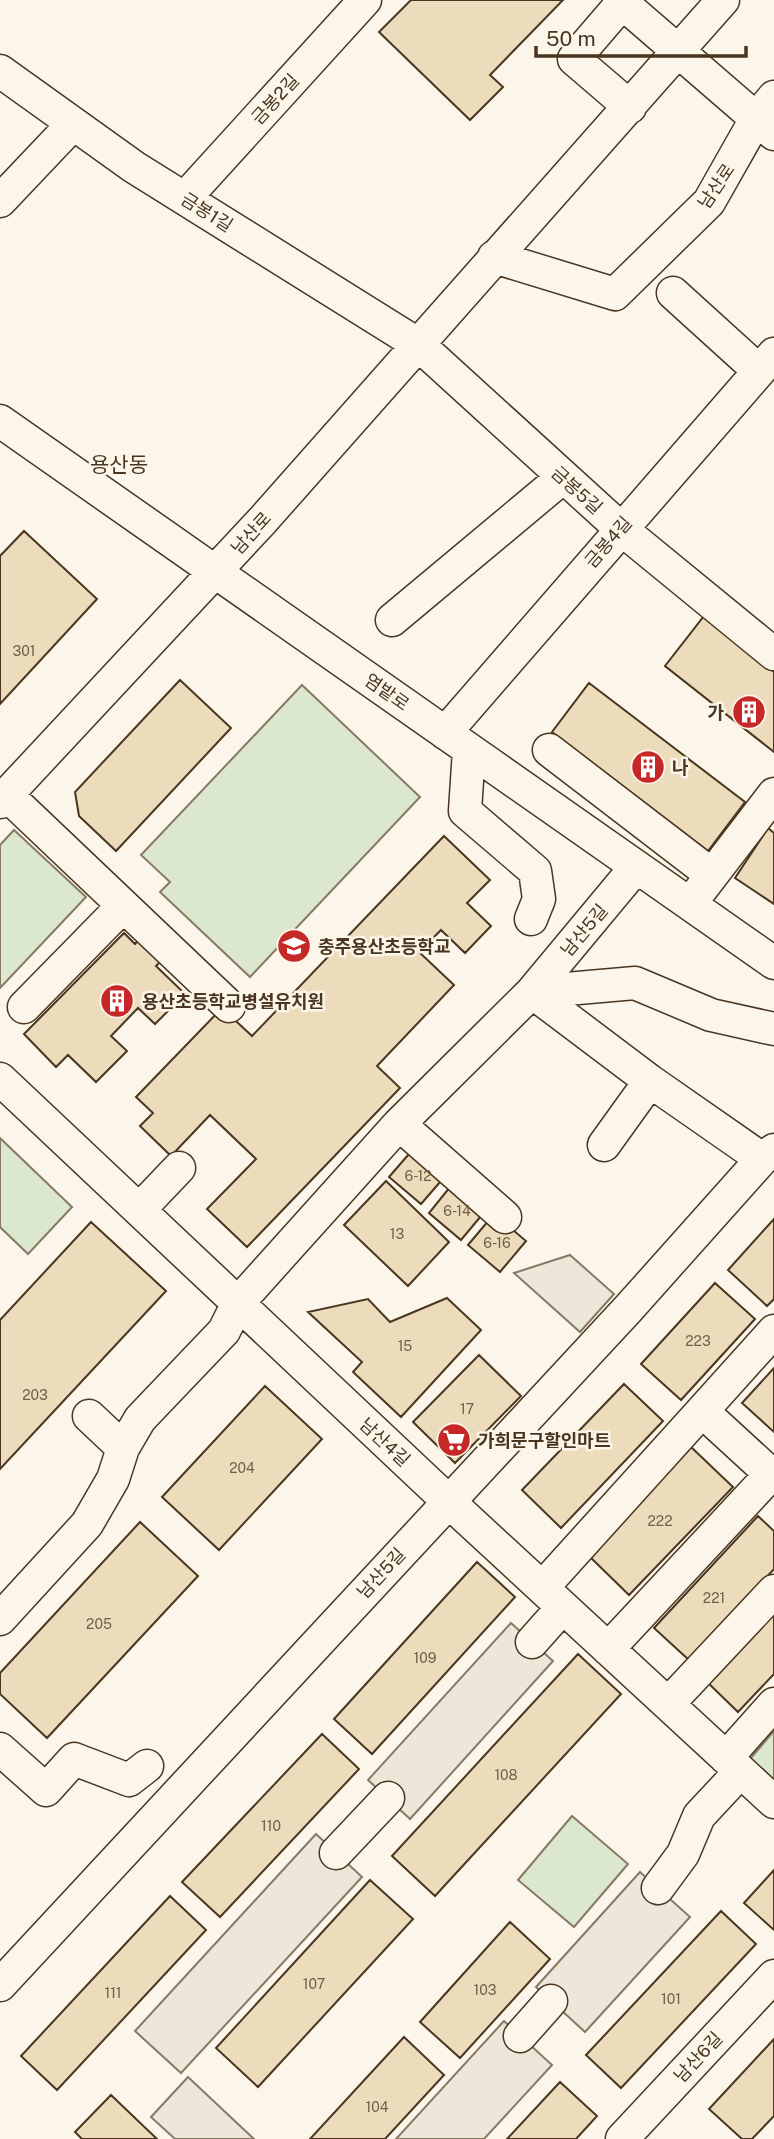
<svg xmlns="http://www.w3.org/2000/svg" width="774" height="2139" viewBox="0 0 774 2139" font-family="'Public Sans','Noto Sans KR',sans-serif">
	<rect width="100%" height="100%" fill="#fbf6e9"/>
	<path fill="#dce7d0" stroke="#887966" stroke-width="2" d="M302,685l118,112 -170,180 -90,-85 10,-10 -29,-27z
		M14,830l72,67 -86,91v-143z
		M0,1138l72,69 -44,47 -28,-27z
		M774,1731v51l-25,-22z
		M572,1816l56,48 -54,63 -56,-47z"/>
	<path fill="#ede7d9" stroke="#887966" stroke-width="2" d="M570,1255l44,39 -34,38 -66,-59z
		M511,1623l42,38 -143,158 -42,-39z
		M316,1834l46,43 -181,196 -46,-42z
		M640,1872l50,45 -105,115 -49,-45z
		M504,2021l48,44 -68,74h-88z
		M188,2077l66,62h-79l-24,-22z"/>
	<path fill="#ecdcbc" stroke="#4a3520" stroke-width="2" d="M411,0h152l-73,75 13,12 -33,33 -91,-88z
		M24,531l73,68 -97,105v-148z
		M704,616l70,56v80l-109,-86z
		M180,680l51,48 -115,123 -37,-35 -4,-24z
		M589,683l156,119 -37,49 -156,-119z
		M768,828l6,5v71l-39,-26z
		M444,836l46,44 -23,23 24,23 -26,27 -24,-23 -22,22 35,33 -77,81 23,22 -153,159 -40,-38 49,-50 -46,-44 -39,41 -31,-30 13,-13 -17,-16 86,-89 30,28z
		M147,931l22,22 -13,13 29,28 -30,30 -17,-16 -27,28 16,15 -31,31 -28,-27 -12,12 -32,-33 100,-101 11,11z
		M415,1147l32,27 -26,30 -32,-27z
		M386,1181l63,61 -41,44 -64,-61z
		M454,1182l32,28 -25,30 -32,-27z
		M494,1214l32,27 -26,31 -32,-27z
		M774,1219v80l-7,7 -39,-36z
		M91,1222l75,69 -166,178v-149z
		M715,1283l40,36 -74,81 -40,-36z
		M447,1298l34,32 -80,87 -48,-45 9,-10 -54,-50 60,-13 22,23z
		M479,1355l42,41 -66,67 -42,-41z
		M774,1368v64l-32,-29z
		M624,1384l39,37 -102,107 -39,-38z
		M265,1386l57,53 -103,111 -57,-53z
		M691,1447l42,40 -104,108 -41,-40z
		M758,1516l16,15v38l-85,91 -35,-32z
		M140,1522l58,54 -151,162 -47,-44v-21z
		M477,1562l38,35 -143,157 -38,-35z
		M774,1605v69l-36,38 -34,-33z
		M578,1654l43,40 -186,202 -43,-40z
		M322,1734l37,35 -139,148 -38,-35z
		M774,1870v60l-30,-27z
		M370,1880l43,39 -155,168 -42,-39z
		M170,1896l36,34 -149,160 -36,-34z
		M721,1911l35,33 -135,144 -35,-33z
		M510,1922l40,37 -90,99 -40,-36z
		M404,2037l40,38 -59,64h-75z
		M774,2039v77l-22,23h-10l-33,-30z
		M560,2082l37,34 -21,23h-69z
		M111,2095l46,44h-75l-7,-7z"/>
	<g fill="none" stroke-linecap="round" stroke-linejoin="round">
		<g stroke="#4a3520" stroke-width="35">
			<path id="minor" d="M619,0l155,134
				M622,3l-48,56 56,48
				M0,71l134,96 285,178 201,183 154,126
				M185,198l180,-198
				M0,201l73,-77
				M494,257l121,37 94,-92 47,-83 18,-22
				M673,293l86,78
				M0,421l774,542
				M392,620l170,-142
				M445,733l329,-379
				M469,750l-4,61 70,60 4,28 -8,20
				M549,750l163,125
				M7,795l222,211
				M0,802l263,-282 460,-520
				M699,892l75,-98
				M532,992l118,89 112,78
				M532,992l103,-9 76,32 63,14
				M24,1007l99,-101
				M0,1079l448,422 326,301
				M399,1124l106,93
				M604,1145l46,-64
				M139,1210l40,-42
				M774,1331l-72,80 72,66
				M89,1416l34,32
				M542,1588l160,-177
				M0,1619l87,-95 26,-45 10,-31 17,-29 84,-88 14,-28 161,-179 133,-132 104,-125
				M532,1642l31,-35
				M608,1649l166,-178
				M668,1704l106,-113
				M0,1749l46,41 28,-31 55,21 18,-14
				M726,1758l48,-54
				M336,1853l52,-55
				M658,1888l25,-34 16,-38 41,-44
				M0,1985l628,-676 134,-150 12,-9
				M520,2036l31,-35
				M622,2139l152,-163"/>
		</g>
		<use href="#minor" stroke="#fbf6e9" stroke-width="32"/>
	</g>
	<defs>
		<g id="building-disc" transform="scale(1.75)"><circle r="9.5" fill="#c62828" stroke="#fbf6e9"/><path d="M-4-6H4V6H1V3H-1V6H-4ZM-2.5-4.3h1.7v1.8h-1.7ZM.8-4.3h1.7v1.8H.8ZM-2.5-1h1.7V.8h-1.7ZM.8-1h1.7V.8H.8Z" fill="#fff"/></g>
		<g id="school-disc" transform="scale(1.75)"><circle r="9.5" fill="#c62828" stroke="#fbf6e9"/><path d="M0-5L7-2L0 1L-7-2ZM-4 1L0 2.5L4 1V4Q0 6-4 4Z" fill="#fff"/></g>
		<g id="supermarket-disc" transform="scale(1.75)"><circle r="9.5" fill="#c62828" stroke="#fbf6e9"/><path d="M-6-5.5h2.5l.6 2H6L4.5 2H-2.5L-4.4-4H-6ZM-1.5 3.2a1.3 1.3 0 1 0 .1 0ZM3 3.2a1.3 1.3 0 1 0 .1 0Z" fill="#fff"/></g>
	</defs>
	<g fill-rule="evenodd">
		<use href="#building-disc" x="749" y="712"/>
		<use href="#building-disc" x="648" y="767"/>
		<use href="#school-disc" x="294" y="946"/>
		<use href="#building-disc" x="117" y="1001"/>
		<use href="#supermarket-disc" x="454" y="1440"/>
	</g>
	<g text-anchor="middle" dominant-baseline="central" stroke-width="5" stroke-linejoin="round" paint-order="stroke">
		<g font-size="14" fill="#725f47">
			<text x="24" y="651">301</text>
			<text x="418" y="1176">6-12</text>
			<text x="457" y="1211">6-14</text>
			<text x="397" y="1234">13</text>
			<text x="497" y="1243">6-16</text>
			<text x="698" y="1341">223</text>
			<text x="405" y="1346">15</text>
			<text x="35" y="1395">203</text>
			<text x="467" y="1409">17</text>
			<text x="242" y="1468">204</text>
			<text x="660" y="1521">222</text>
			<text x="714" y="1598">221</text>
			<text x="99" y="1624">205</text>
			<text x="425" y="1658">109</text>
			<text x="506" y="1775">108</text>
			<text x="271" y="1826">110</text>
			<text x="314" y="1984">107</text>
			<text x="485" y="1990">103</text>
			<text x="113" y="1993">111</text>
			<text x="671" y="1999">101</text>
			<text x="377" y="2107">104</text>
		</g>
		<g font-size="18" fill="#4a3520" stroke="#fbf6e9">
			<text transform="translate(275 99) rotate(-48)">금봉2길</text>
			<text transform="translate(716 186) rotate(-56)">남산로</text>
			<text transform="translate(207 212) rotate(32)">금봉1길</text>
			<text transform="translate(577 490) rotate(42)">금봉5길</text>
			<text transform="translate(251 533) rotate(-48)">남산로</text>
			<text transform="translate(608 542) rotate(-49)">금봉4길</text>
			<text transform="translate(387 692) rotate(35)">염밭로</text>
			<text transform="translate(584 930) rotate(-50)">남산5길</text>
			<text transform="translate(385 1442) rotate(43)">남산4길</text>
			<text transform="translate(381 1573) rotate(-47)">남산5길</text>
			<text transform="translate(698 2057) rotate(-47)">남산6길</text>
		</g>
		<g font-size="18" font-weight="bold" fill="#4a3520" stroke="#fbf6e9" text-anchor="start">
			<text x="724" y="712" text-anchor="end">가</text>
			<text x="672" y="767">나</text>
			<text x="318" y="946">충주용산초등학교</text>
			<text x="142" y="1001">용산초등학교병설유치원</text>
			<text x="478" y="1440">가희문구할인마트</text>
		</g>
		<g font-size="21" fill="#4a3520" stroke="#fbf6e9">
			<text x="119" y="464">용산동</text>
		</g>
	</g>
	<path d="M536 46v10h210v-10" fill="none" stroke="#4a3520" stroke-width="3.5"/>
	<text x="546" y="46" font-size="21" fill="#4a3520" stroke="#fbf6e9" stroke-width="5" paint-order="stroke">50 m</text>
</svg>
